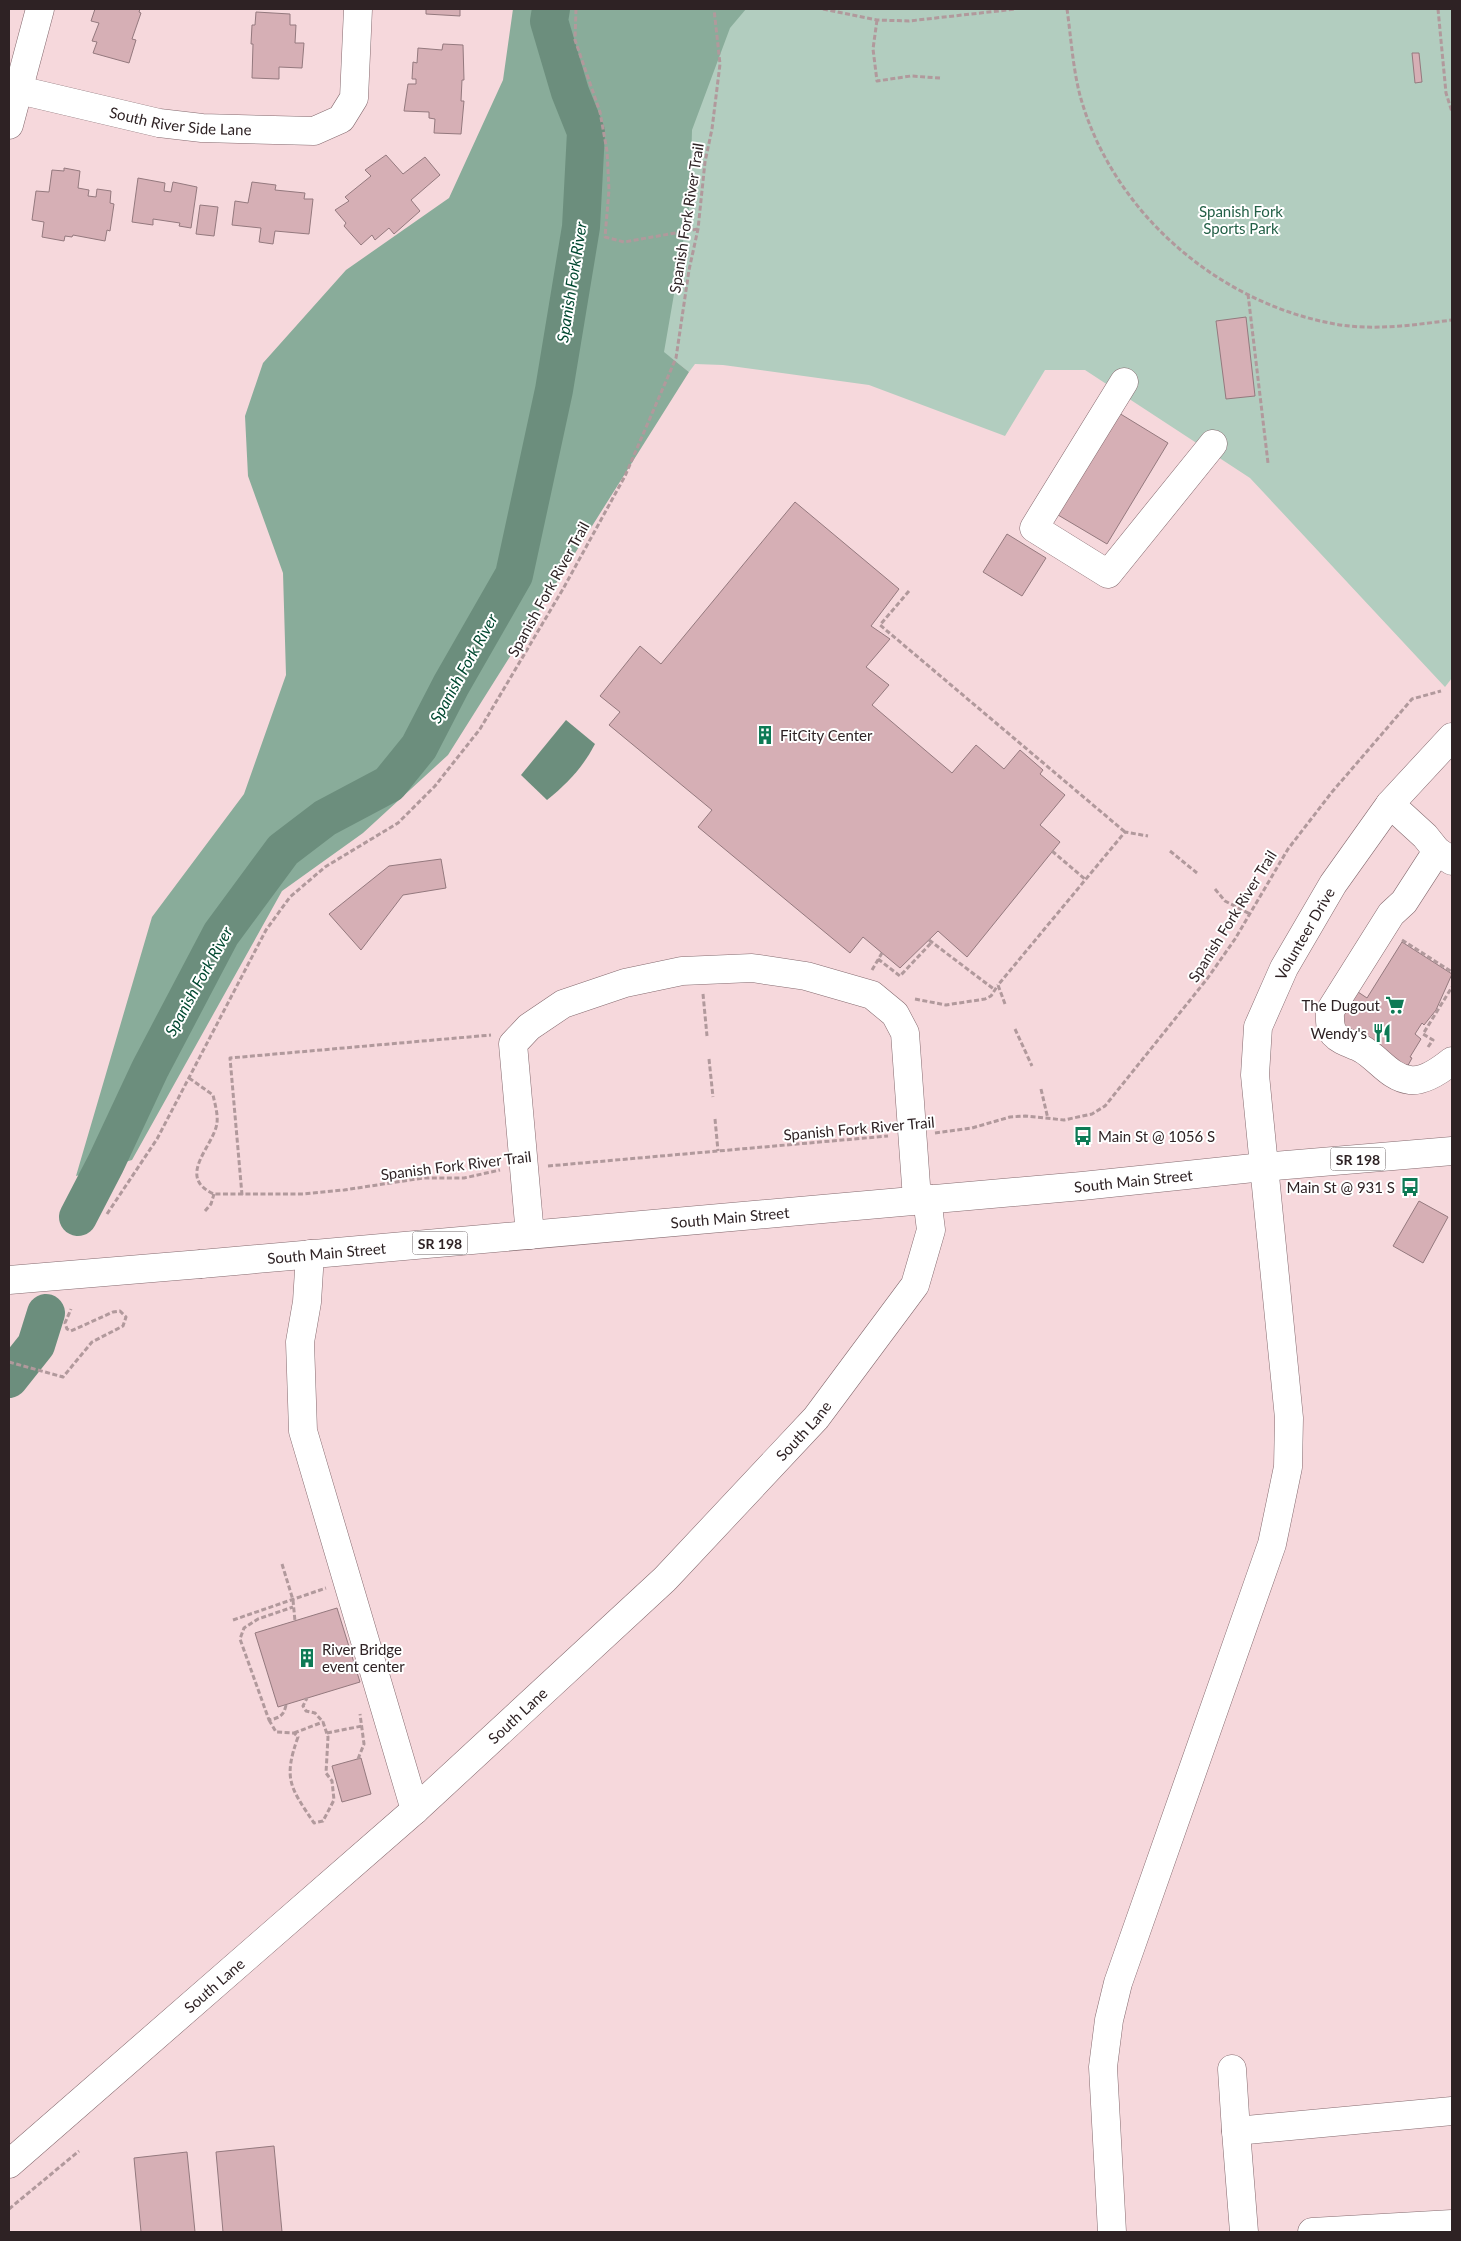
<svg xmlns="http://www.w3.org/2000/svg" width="1461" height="2241" viewBox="0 0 1461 2241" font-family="Lato,sans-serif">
	<rect width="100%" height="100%" fill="#f6d8dc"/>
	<path fill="#b2cdbf" d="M561,9h891v669l-7,9 -195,-209 -165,-108h-40l-40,66 -136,-51 -146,-20 -28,-1 -6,8 -19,-15 -98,-14z"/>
	<path fill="#89ac9a" d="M513,9h233l-16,19 -38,102 -2,72 -26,150 25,20 -241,383 -85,78 -81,58 -150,269 -56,16 76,-259 92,-123 42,-119 -3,-102 -35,-97 -3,-60 18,-53 83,-93 103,-72 54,-118z"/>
	<path fill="#6c8e7d" d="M566,720l29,24c-12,23 -27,39 -48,56l-26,-25z"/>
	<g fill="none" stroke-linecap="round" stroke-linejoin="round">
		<path stroke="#6c8e7d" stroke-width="38" d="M78,1217l28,-54 44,-94 71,-135 62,-84 42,-32 64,-34 30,-37 32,-62 63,-110 40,-185 27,-163 5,-95 -16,-40 -21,-71 2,-12
			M9,1379l27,-34 10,-32"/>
	</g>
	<path fill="#d6afb5" stroke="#94797e" d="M95,9h45l-1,3 2,1 -9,26 4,1 -7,23 -36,-10 4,-11 -5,-1 7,-18 -8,-2z
		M426,9h34v7l-34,-2z
		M256,12l34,2v11h6l-1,18h9l-2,25 -23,-1v12l-27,-1 1,-34h-2l1,-19h3z
		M443,44l20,1 1,35h-2l-1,21h3l-3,33 -27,-1 1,-14 -6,-1v-6l-25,-1 4,-27h8v-5h-4l1,-17 4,1 1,-15 24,2z
		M1412,53h7l3,29 -7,1z
		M386,155l17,19 22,-17 15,18 -29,25 9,11 -26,23 -5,-6 -14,12 -3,-5 -11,10 -17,-19 2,-3 -11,-13 14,-9 -4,-4 26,-21 -6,-6z
		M64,168l16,3 -2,17 11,2 -1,6 8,1 1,-8 14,2 -1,12 4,1 -4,27 -3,-1 -2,11 -32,-6 -1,2 -7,-1 -1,5 -22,-4 2,-15 -12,-2 4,-29 13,1 3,-22 12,1z
		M138,178l27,5 -1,8 7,1 2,-10 24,5 -6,41 -12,-2 1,-3 -27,-4v6l-21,-3z
		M252,182l24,3 -1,5 30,3 -1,6h9l-4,35 -34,-3 -2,13 -14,-2 2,-14 -29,-3 3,-24 13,2z
		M200,205l18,2 -4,29 -18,-2z
		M1246,317l9,79 -29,3 -10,-78z
		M1114,410l54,33 -61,101 -54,-32z
		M795,502l104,87 -28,37 19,13 -24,28 23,18 -17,20 80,68 24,-28 28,24 16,-19 23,20 -3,4 25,21 -25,30 20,17 -93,115 -29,-26 -38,37 -37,-31 -13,16 -152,-126 14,-17 -103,-85 11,-13 -20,-16 40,-50 21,18z
		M1007,534l39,24 -24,38 -39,-24z
		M441,859l5,29 -43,7 -42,55 -32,-36 60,-48z
		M1402,942l50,32 -16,36 -12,15 -2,-2 -7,11 6,5 -11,18 2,1 -7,13 -67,-47 20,-32 9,6z
		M1419,1201l29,16 -25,46 -30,-17z
		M337,1608l23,74 -82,25 -23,-74z
		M361,1758l10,36 -29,8 -10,-36z
		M274,2146l8,86h-59l-7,-80z
		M187,2152l8,80h-54l-7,-74z"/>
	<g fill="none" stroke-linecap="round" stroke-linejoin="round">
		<g stroke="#856a6f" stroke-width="29">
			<g id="minor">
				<path id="s1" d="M19,90l140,33 43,5 112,3 27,-12 13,-21 4,-89"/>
				<path d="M9,125l31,-116"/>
				<path d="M1124,382l-90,146 74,46 105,-130"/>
				<path d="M1390,804l35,32 12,15 15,10"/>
				<path d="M1437,851l-33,51 -13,12 -61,97c0,8 -1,16 4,23 7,8 19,10 28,15 16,9 28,29 48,31 14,2 32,-11 42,-19"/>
				<path d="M530,1235l-17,-191 16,-17 34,-23 62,-21 57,-12 70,-3 54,8 66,19 23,19 10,19 12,166"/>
				<path d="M310,1254l-3,48 -7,40 3,89 112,379"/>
				<path d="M1232,2069l4,62"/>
				<path id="s2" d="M9,2164l406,-354 250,-231 151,-161 99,-133 16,-55 -4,-32"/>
				<path id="s3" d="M1112,2232l-9,-165 6,-47 9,-37 154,-439 16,-77 1,-49 -34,-343 3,-48 26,-59 49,-84 57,-80 62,-67"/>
				<path d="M1244,2232l-8,-101 216,-20"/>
				<path d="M1312,2232l140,-8"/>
			</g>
		</g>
		<g stroke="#856a6f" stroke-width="29">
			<g id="major">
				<path id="s4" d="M201,1264l881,-78 181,-19 189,-16"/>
			</g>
		</g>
		<path stroke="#b1999c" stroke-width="3" stroke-dasharray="5 2.5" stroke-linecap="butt" d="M576,9l-1,31 25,72 7,39 2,39 -4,47 19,5 74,-13
			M823,9l54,11 32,1 107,-12
			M1067,9c4,28 6,62 14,90 33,114 137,204 254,225 38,7 79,1 117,-4
			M1438,9l8,84 6,19
			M877,20l-4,29 4,32 34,-5 29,2
			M1248,294l20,169
			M909,591l-29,34 245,207
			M1052,851l34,29
			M1170,851l27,22
			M1215,889l10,12 25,13
			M929,940l66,50
			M1402,940l50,32
			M878,959l22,17 32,-34
			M872,970l10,-17
			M703,994l4,42
			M915,999l31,6 39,-6 6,-3 7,-11
			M1005,1004l-7,-19 127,-153 23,4
			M1015,1029l17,37
			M1428,1047l5,-7 -10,-6 29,-47
			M709,1059l4,38
			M189,1078l24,17c2,9 5,19 4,28 -3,23 -42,54 -3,71h89l41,-4 79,-12h41l36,-8
			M1041,1089l7,30
			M715,1119l3,32
			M935,1133l37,-5 38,-11 15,-1 39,4 28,-6 13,-8 102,-127 28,-40 53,-90 44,-57 80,-93 29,-8
			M548,1166l340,-30
			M242,1195l-12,-137 261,-23
			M205,1211l6,-7 3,-10
			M107,1214l50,-75 109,-209 24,-33 35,-30 73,-44 37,-37 45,-57 83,-140 62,-113 51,-118 13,-88 9,-41 7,-67 7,-33 8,-65 -6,-55
			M9,1362l54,15 29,-35 31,-16 3,-9 -6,-6 -7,1 -42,19 -4,-2 -2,-6 6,-14
			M282,1564l11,36 2,21
			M233,1620l93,-32
			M286,1705c-2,10 -6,13 -17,15l-29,-81 4,-11 14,-9 35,-12
			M269,1720l7,12 18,1 4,4c-15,42 -8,50 16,86l9,-2 11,-21 -2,-19 -6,-8 2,-36 -5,-15 -8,-9 -9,-2 -3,-5 4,-8
			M294,1733l29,-11
			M327,1733l35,-7
			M358,1759l6,-15 -4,-30
			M9,2209l70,-58"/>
		<use href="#minor" stroke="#fff" stroke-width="28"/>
		<use href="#major" stroke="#fff" stroke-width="28"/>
		<g stroke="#856a6f" stroke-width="29" stroke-linecap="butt">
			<path id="major-bridge" d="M9,1280l192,-16"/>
		</g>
		<use href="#major-bridge" stroke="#fff" stroke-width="28"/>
	</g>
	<defs>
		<g id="building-bare" transform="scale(1.5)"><path d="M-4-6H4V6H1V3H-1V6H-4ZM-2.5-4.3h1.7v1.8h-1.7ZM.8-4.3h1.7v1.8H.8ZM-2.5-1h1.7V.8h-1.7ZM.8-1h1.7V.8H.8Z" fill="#0d7a55" stroke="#fff" stroke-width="2.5" paint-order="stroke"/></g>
		<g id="supermarket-bare" transform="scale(1.5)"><path d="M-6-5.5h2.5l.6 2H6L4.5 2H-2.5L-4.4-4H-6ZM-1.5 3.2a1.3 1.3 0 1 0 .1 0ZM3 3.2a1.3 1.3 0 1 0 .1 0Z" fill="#0d7a55" stroke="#fff" stroke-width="2.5" paint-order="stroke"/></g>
		<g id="restaurant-bare" transform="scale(1.5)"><path d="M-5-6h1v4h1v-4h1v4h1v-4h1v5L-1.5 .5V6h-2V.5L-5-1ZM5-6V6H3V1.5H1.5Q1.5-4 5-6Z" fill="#0d7a55" stroke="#fff" stroke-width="2.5" paint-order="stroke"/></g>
		<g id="bus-bare" transform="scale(1.5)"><path d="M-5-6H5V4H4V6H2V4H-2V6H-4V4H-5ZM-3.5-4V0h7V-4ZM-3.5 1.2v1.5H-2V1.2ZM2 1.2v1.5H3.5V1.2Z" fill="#0d7a55" stroke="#fff" stroke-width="2.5" paint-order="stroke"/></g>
	</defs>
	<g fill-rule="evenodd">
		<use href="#building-bare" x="765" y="735"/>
		<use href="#supermarket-bare" x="1395" y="1005"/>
		<use href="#restaurant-bare" x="1382" y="1033"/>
		<use href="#bus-bare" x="1083" y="1136"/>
		<use href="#bus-bare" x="1410" y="1187"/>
		<use href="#building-bare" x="307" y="1658"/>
	</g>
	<g text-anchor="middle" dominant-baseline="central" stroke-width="4" stroke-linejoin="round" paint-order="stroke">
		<g fill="#fff" stroke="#6d6466" stroke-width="1">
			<rect x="1330.5" y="1147.5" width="55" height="23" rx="4"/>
			<rect x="412.5" y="1231.5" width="55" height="23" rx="4"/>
		</g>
		<g font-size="14" font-weight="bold" fill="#2e2224">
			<text x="1358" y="1159">SR 198</text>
			<text x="440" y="1243">SR 198</text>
		</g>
		<g font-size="15" fill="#2e2224" stroke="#fff">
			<text stroke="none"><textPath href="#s1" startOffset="165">South River Side Lane</textPath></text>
			<text transform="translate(686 218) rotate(-81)">Spanish Fork River Trail</text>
			<text transform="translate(548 589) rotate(-61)">Spanish Fork River Trail</text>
			<text transform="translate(1232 916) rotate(-58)">Spanish Fork River Trail</text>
			<text stroke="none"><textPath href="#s3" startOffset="1341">Volunteer Drive</textPath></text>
			<text transform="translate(859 1128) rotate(-5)">Spanish Fork River Trail</text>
			<text transform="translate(456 1165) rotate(-7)">Spanish Fork River Trail</text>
			<text stroke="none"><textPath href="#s4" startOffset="936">South Main Street</textPath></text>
			<text stroke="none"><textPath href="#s4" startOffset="531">South Main Street</textPath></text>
			<text stroke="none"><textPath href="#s4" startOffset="126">South Main Street</textPath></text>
			<text stroke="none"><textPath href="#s2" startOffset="1082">South Lane</textPath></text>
			<text stroke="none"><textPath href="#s2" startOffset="678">South Lane</textPath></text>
			<text stroke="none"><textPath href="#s2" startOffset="272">South Lane</textPath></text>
		</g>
		<g font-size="15" fill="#236047" stroke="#fff">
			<text x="1241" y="211">Spanish Fork<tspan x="1241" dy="17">Sports Park</tspan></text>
		</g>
		<g font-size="15" fill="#2e2224" stroke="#fff" text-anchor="start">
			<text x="780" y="735">FitCity Center</text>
			<text x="1380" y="1005" text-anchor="end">The Dugout</text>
			<text x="1367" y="1033" text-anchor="end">Wendy's</text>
			<text x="1098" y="1136">Main St @ 1056 S</text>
			<text x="1395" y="1187" text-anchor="end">Main St @ 931 S</text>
			<text x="322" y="1649">River Bridge<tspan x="322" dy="17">event center</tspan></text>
		</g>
		<g font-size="16" font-style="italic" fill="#014830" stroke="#fff">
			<text transform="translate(571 282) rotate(-81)">Spanish Fork River</text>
			<text transform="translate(463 668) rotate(-61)">Spanish Fork River</text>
			<text transform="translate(198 981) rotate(-61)">Spanish Fork River</text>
		</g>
	</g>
	<rect width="1461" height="2241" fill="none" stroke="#2e2224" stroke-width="20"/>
</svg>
